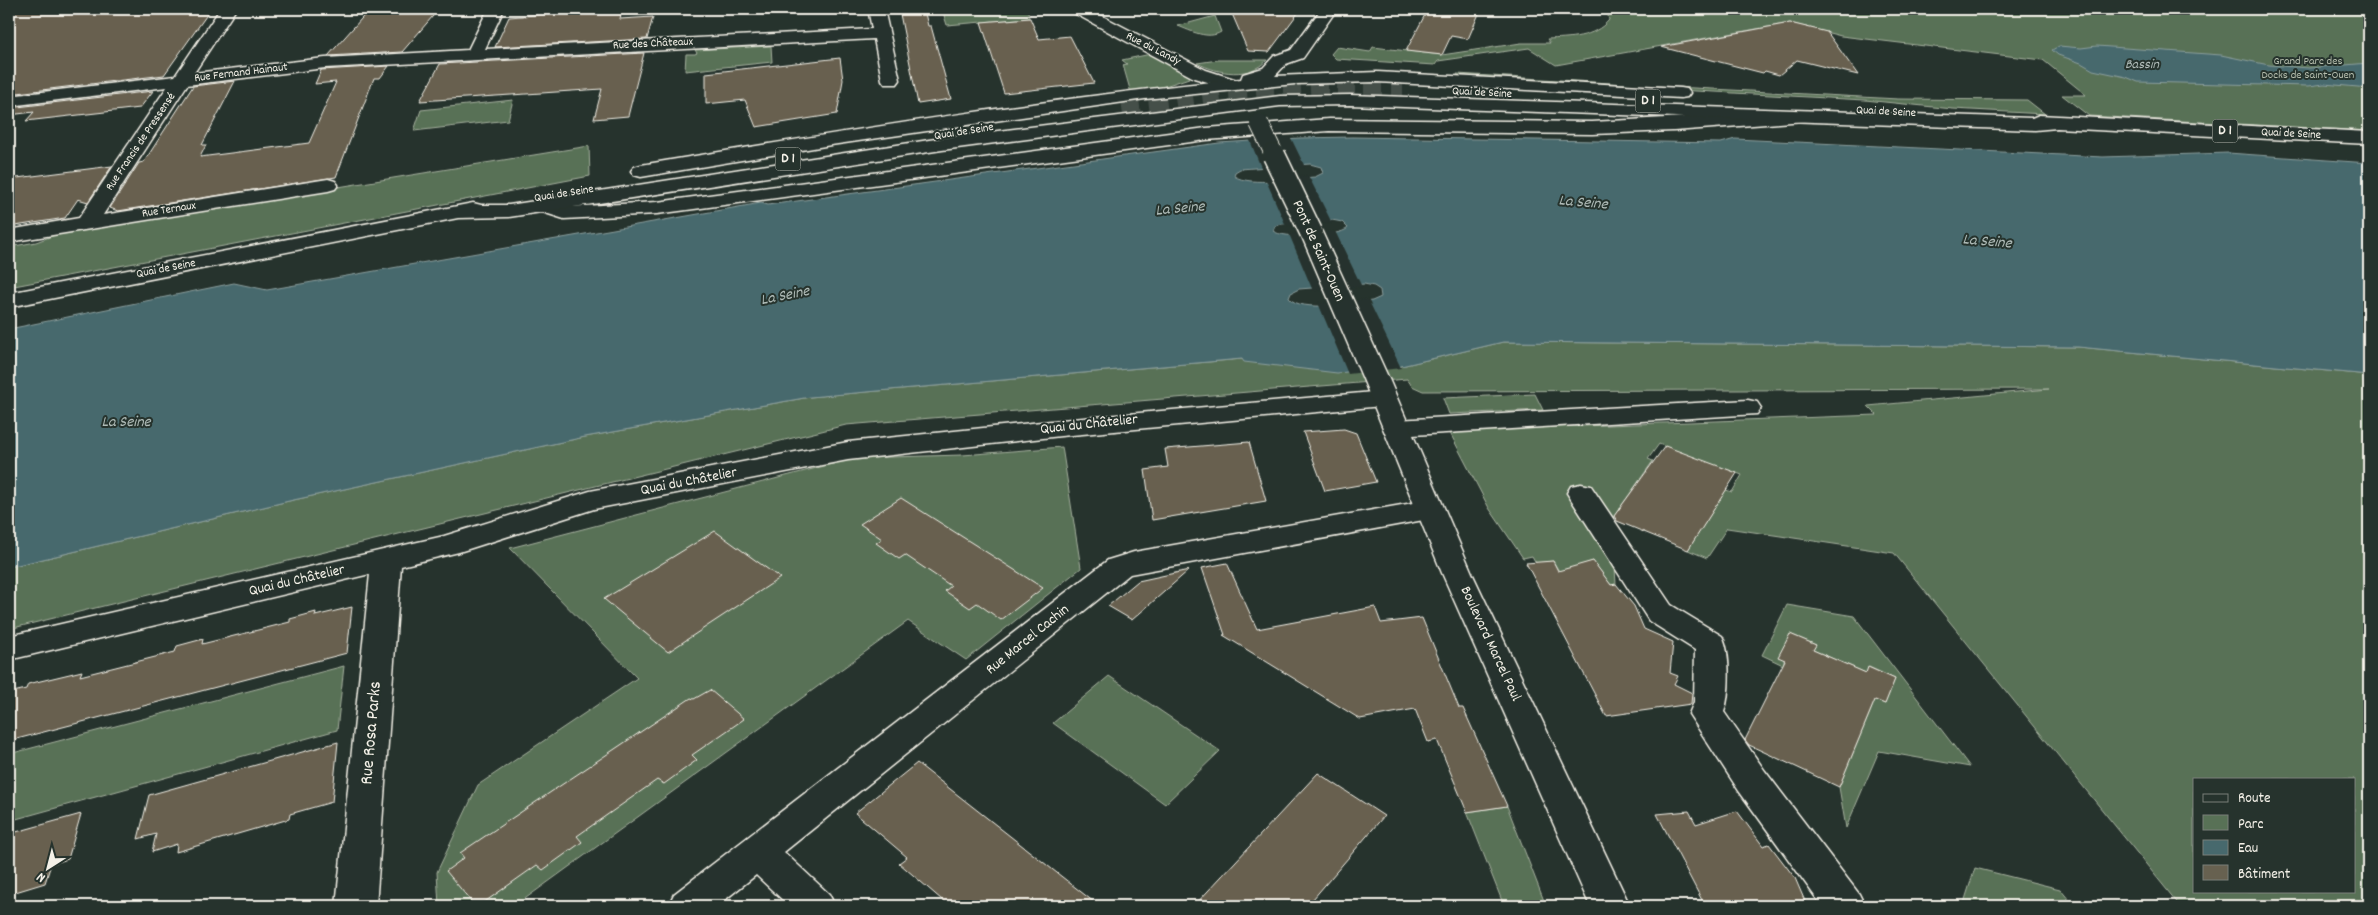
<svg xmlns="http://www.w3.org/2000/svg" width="2378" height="915" viewBox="0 0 2378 915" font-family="Dekko,sans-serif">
	<rect width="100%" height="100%" fill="#26332d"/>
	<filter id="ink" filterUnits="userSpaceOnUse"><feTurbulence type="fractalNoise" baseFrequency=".02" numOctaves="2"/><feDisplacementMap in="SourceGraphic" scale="10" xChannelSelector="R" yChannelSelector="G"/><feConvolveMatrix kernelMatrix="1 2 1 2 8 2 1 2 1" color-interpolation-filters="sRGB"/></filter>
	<g filter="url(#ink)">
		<path fill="#587156" stroke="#a6b19f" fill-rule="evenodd" d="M942,9h82l4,2 1,7 -82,7z
			M1623,9h746v122l-280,-15 -27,-21h24l-43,-35 -202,-24 -51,-13 -234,42 -27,-17 -91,13 -3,4 -99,-6 -5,-5 6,-7 33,5 3,-5 69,8 79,-12h29l-3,-4c22,-1 47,-1 62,-19l-2,-9z
			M1215,16l6,16c-13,8 -30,-1 -43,-6z
			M771,46l1,16 -87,9 1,-17h9l2,-1 -2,-3z
			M1151,54l39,21 -1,3 -39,13 -19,2 -8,-28 4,-1 -5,-4z
			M1218,60h49c-18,19 -48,14 -70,3z
			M1457,74l170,10 1,4 -169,-10z
			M1657,86l241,13 129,1 18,14 -92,-5 -88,-9 -207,-11z
			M513,100l-5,20 -94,11 7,-21z
			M589,146l1,30 -581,111v-40l27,-5 27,-10z
			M1503,342l575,5 291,28v531h-189l-286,-353 -167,-25 -20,30 -19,-8 38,-60 6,2 10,-17 -21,-8 -2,3 -60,-26 -11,15 5,2 -41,58 4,65 -5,1 -18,-24 -33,12 -7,-12 -17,2 -4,-7 -9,2 -34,-50 -40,-77 428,-16 -9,-9 181,-17 -626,2 -11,-5 -5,-7 -561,46 -837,204v-62l280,-66 296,-64 225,-40 433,-38 154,8zM2194,779h160v112h-160z
			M1535,394l8,16 -94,4 -6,-16z
			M1062,447l19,121 -115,92 -58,-39 -393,285h-76l-2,-34 41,-87 159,-107 -127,-130 345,-90 108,-3z
			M1787,605l67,11 116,151 -91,-16 -33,77 -7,-41 36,-87 10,4 10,-25 -26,-12 -3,6 -53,-23 3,-5 -26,-11 -7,31 -21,-10z
			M344,666l-7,64 -328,91v-67z
			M1109,676l111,75 -55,53 -112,-81z
			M1507,806l39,100h-42l-37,-94z
			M1975,868l85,21 14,17h-111z"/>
		<path fill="#47696d" stroke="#8c9f9e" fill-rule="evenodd" d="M2059,46l22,2 16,-2 124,9 48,10 40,3 60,-5v25l-45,-4 -15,2 -171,-4 -12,-5 -33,-7 -12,-7 -23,-8 -6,-5z
			M1352,137l369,6 14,-4 368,18 125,-4 141,10v212l-291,-28 -575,-5 -106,25 -60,6 -93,-11 -2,-3 -432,38 -225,40 -296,64 -280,66v-238l225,-46 33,7 494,-87 7,2 451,-62 81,-5zM1310,164l11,3 2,6 -8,4c-20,1 -64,10 -81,-1l1,-4 5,-3zM1332,220l10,2 6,6c-8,9 -66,11 -75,3l2,-5 7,-2zM1364,284l10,2 6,4 1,7 -9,4c-18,2 -71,12 -83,-3l2,-5 8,-4z"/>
		<path fill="#26332d" d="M1290,136l15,31 -43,3 -13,-32z
			M1308,175l24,48 -46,3 -21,-48z
			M1335,231l27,56 -49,4 -24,-57z
			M1368,299l33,69 -53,6 -30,-71z"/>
		<path fill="#676150" stroke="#f4f1e8" d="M76,9h135l-47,66 -155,19v-75l7,-9z
			M370,9h69l-37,43 -74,4z
			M611,9h11l-2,10 33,-2 -6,22 -152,8 14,-30z
			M899,9h25l4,17h3l20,73 -33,5z
			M1230,9h71l-32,43 -21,-1z
			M1428,9h53l-13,30 -17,-3 -9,19 -36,-4z
			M1030,18l9,21 31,-3 24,47 -90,10 -23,-71z
			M1790,23l37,9 31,43 -61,-15 -18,15 -14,-4 -2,2 -102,-26z
			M644,53l-16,63 -34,3 8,-30 -182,12 20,-37z
			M840,58l3,22 -6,34 -81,13 -11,-27 -39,4v-31z
			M389,66l-9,12h-6l-38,99 -218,34 -8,-3 29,-45 5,-1 49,-76 42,-5 -33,64h4l-6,12 109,-14 27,-61 -21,2 6,-14z
			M153,91l-13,17 -114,13 8,-9 -25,3v-7z
			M112,166l-24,36 -10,-3 -13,19 -56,9v-48z
			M1344,429l12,4 20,49 -51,9 -22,-59z
			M1249,442l17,59 -114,19 -7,-50 23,-3 -3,-18z
			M1665,446l72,27 -49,77 -71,-29 -3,-5z
			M901,498l142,90 -42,32 -24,-17 -7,5 -25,-17 6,-5 -46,-31 -6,4 -23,-16 6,-4 -22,-15z
			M715,531l65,47 -112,74 -64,-53z
			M1553,561l5,10 35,-10 18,24 5,-1 18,22 10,23 29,13 -3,31 8,3 -4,8 18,9 -1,11 -85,12 -80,-153z
			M1227,563l30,66 118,-22 6,16 41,-5 37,90h4l44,98 -40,6 -30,-72 -9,2 -13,-33 -55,10 -137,-84h2l-23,-67z
			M1189,570l-57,50 -24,-14 30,-25z
			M352,607l-5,46 -338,88v-48l17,-4 2,-5 54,-13 -2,5 95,-24 2,-6 26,-7 -1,5 88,-22v-3l26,-7 -1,4z
			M1790,634l26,11 -3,5 53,23 2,-6 27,12 -10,25 -10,-4 -36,87 -90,-42 -4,-5 40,-80 -7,-3z
			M710,690l34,29 -52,36 5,5 -33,24 -7,-4 -80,56 5,6 -39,28 -6,-5 -58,41h-4l-29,-35 18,-13 -4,-5 231,-155 3,1z
			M338,742l-6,60 -42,12 -1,5 -113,33 1,-8 -25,8 4,-18 -18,5 11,-44z
			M917,763l182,143h-150l-50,-43 8,-6 -52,-44z
			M1318,773l66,43 -77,90h-113z
			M1689,811l7,13 41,-13 26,35 6,-2 26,34 12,28h-102l-48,-92z
			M81,814l-13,45 -17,5 -6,19 -36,11v-60z"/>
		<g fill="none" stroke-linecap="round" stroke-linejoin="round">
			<path stroke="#455049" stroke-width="18" stroke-dasharray="18 9" stroke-linecap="butt" d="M1122,108l102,-13 101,-6h78"/>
			<g stroke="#f4f1e8" stroke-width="3">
				<path id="minor" d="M220,9h16l-42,64 131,-15 143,-8 20,-41h16l-19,40 387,-20 -4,-20h16l16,71 -3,4h-12l-3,-4 -8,-41 -549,29 -138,17 -84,130 225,-36 7,2 3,4 -3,4 -7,2 -319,51v-12l70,-12 88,-131 -158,19v-10l166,-20z
					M1070,9h19l117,61 31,10 3,4 -3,4 -6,1 -37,-11 -122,-66z
					M1797,111l7,2 2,4 -2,4 -130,10 -82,3 -263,-3 -123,9 -549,74 -93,5 -28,-9 -3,-4 3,-4 7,-2 23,7 91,-5 549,-74 123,-9 263,3z
					M1384,391l9,2 4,6 -4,6 -332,31 -213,24 -254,49 -135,43 -58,14 -25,340h-40l34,-332 -361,86v-24l435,-100 146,-45 258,-49 213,-22z
					M1748,400l9,2 4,6 -4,6 -361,22 -9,-2 -4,-6 4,-6 9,-2z
					M1581,484l10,2 80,119 51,31c9,16 8,60 2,76l41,59 94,123 6,12h-43l-83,-115 -50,-77 5,-12 1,-52 -46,-29 -82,-128 4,-7z
					M1430,500l10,3 4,7 -4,7 -310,57 -346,278 45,42 6,12h-46l-33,-31 -39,31h-49l6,-12 434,-334 26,-8z"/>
			</g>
			<g stroke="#f4f1e8" stroke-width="3">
				<path id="major" d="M1321,9h16l-34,49 -17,6 -11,12 102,-4 304,16 6,1 3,4 -3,4 -6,1 -304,-16 -82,2 -150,15 -314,46 -190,32 -7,-2 -3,-4 3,-4 7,-2c199,-33 399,-66 600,-86l2,-5 20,-6 11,-12 17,-6z
					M1350,95l682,23 7,-3 330,17v12l-312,-16 -22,2 -685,-25 -70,1 -338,44 -433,67 -51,1 -449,89v-14l464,-90 8,2h28l433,-67 338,-42z
					M1311,226l8,1 3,5 67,147 83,194 158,333h-40l-148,-333 -79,-194 -63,-147 3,-5z"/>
			</g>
			<use href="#minor" fill="#26332d" fill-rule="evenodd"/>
			<use href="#major" fill="#26332d" fill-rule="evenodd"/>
			<g stroke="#f4f1e8" stroke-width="20" stroke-linecap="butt">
				<path id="major-bridge-far1" d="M1259,123l16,33"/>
			</g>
			<g stroke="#f4f1e8" stroke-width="25" stroke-linecap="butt">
				<path id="major-bridge" d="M1274,155l37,77"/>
			</g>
			<use href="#major-bridge-far1" stroke="#26332d" stroke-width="18"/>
			<use href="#major-bridge" stroke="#26332d" stroke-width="22"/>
		</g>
	</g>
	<g text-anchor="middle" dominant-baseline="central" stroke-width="4" stroke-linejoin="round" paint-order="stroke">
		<g font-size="12" fill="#f4f1e8" stroke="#26332d">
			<text transform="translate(653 44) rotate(-3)">Rue des Châteaux</text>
			<text transform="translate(1153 49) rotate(27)">Rue du Landy</text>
			<text transform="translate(241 73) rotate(-7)">Rue Fernand Hainaut</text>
			<text transform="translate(1482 93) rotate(3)">Quai de Seine</text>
			<text transform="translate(1886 112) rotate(3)">Quai de Seine</text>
			<text transform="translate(964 132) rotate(-9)">Quai de Seine</text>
			<text transform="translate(2291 134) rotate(3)">Quai de Seine</text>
			<text transform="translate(141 142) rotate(-56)">Rue Francis de Pressensé</text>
			<text transform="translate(564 194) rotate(-9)">Quai de Seine</text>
			<text transform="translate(169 210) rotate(-9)">Rue Ternaux</text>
			<text transform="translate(166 269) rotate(-11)">Quai de Seine</text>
		</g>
		<g font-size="12" fill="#b6beae" stroke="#26332d">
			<text x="2308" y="61">Grand Parc des<tspan x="2308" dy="14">Docks de Saint-Ouen</tspan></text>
		</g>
		<g font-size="14" font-style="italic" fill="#afbbb7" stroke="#26332d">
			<text x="2142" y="65">Bassin</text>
		</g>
		<g fill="#26332d" stroke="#b6b8b0" stroke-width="1">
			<rect x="1635.5" y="89.5" width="25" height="23" rx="4"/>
			<rect x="2212.5" y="119.5" width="25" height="23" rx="4"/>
			<rect x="775.5" y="147.5" width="25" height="23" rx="4"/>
		</g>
		<g font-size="14" font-weight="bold" fill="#f4f1e8">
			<text x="1648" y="101">D 1</text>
			<text x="2225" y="131">D 1</text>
			<text x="788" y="159">D 1</text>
		</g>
		<g font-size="15" fill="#f4f1e8" stroke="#26332d">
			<text transform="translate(1318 251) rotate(66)">Pont de Saint-Ouen</text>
			<text transform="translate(1089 425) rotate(-6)">Quai du Châtelier</text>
			<text transform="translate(689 482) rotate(-11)">Quai du Châtelier</text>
			<text transform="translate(297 581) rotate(-13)">Quai du Châtelier</text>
			<text transform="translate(1028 640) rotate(-39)">Rue Marcel Cachin</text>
			<text transform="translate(1490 644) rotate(65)">Boulevard Marcel Paul</text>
		</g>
		<g font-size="16" font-style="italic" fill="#afbbb7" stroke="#26332d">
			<text transform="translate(1583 203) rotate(5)">La Seine</text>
			<text transform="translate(1180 209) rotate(-5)">La Seine</text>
			<text transform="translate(1987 242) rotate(5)">La Seine</text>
			<text transform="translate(785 296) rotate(-11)">La Seine</text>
			<text x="126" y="422">La Seine</text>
		</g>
		<g font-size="18" fill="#f4f1e8" stroke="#26332d">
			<text transform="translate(372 733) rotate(-85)">Rue Rosa Parks</text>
		</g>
	</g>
	<rect width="2378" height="915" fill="none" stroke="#26332d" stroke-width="30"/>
	<rect x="15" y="15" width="2348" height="885" fill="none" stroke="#f4f1e8" stroke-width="2" filter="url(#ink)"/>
	<rect x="2193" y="778" width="162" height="115" fill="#26332d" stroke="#787f78"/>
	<rect x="2203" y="794" width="25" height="8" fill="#26332d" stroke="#787f78"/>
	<text x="2238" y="802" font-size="15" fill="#f4f1e8">Route</text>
	<rect x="2203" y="815" width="25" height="15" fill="#587156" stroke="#787f78"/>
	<text x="2238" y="828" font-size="15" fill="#f4f1e8">Parc</text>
	<rect x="2203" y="840" width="25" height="15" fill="#47696d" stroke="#787f78"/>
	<text x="2238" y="852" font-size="15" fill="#f4f1e8">Eau</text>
	<rect x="2203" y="865" width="25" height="15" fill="#676150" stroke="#787f78"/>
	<text x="2238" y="878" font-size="15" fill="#f4f1e8">Bâtiment</text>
	<g transform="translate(48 868) rotate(216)" stroke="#26332d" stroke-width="4" paint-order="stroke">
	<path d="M0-4L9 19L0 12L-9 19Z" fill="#f4f1e8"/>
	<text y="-8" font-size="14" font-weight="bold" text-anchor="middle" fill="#f4f1e8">N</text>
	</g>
</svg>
